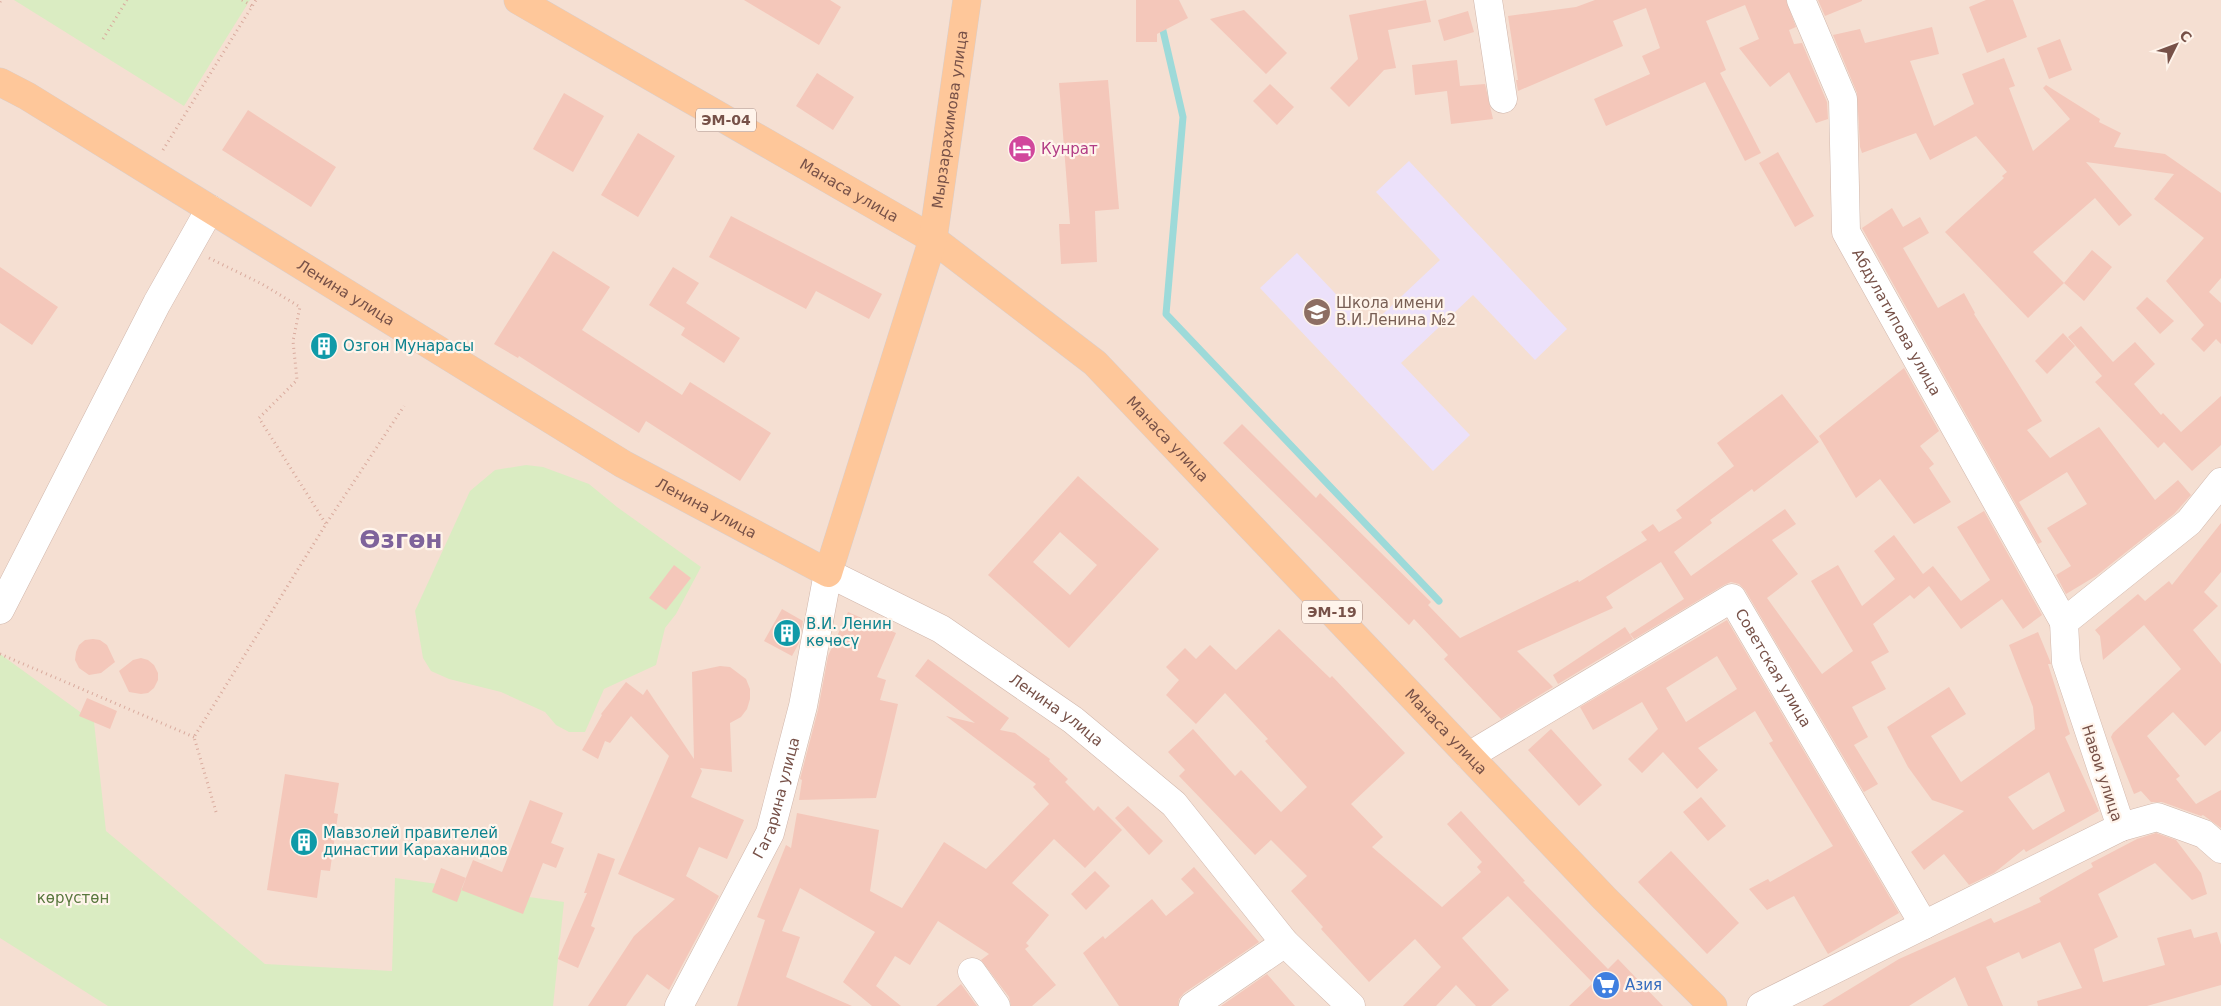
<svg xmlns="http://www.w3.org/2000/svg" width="2221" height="1006" viewBox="0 0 2221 1006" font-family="'DejaVu Sans',sans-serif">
	<rect width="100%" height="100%" fill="#fdefe4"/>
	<path fill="#f5dfd2" d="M0,0h2221v1006h-2221z"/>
	<path fill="#ece1fa" d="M1409,161l158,168 -32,31 -62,-65 -72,68 69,72 -37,36 -173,-183 37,-35 71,75 72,-68 -64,-68z"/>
	<path fill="#daecc2" d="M14,0h236l-66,106z
		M526,465l17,2 46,17 28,23 84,60 -25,47 -11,14 -9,37 -52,24 -19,43h-16l-13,-7 -11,-13 -44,-20 -52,-13 -18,-8 -8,-13 -8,-47 55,-120 25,-21z
		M0,654l94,68 12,109 159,133 127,7 3,-93 169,24 -11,104h-445l-108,-68z"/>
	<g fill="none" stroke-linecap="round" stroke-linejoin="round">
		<path stroke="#9ddad9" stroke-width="7" d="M1161,22l22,95 -17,197 273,287"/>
	</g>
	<path fill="#f4c7ba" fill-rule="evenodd" d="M744,0h86l11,7 -22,38z
		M1136,0h43l9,18 -31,16v8h-21z
		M1426,0l5,22 -43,8 8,38 -12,2 -35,37 -19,-19 28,-29 -9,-44z
		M1595,0h191l10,27 -7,3 5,14 8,-1 25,59 1,17 -12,4 -27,-51 -19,15 -31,-39 20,-9 -14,-34 -39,16 20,49 -6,3 41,80 -16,8 -40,-79 -99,44 -12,-27 56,-25 -8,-18 18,-8 -14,-40 -33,13 10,25 -105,45 -2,-11h2l-10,-64 68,-9z
		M1818,0h44v1l-37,15z
		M1986,0h27l14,37 -40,16 -18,-46z
		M1244,10l43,43 -21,21 -56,-55z
		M1468,11l6,21 -30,9 -6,-21z
		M1932,27l7,27 -29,7 24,65 40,-22 -12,-30 42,-16 11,28 -6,2 24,63 37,-32 -27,-31 3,-3 54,34 -1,3 22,11 -7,14 51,7 56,39v85l-12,14 12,11v41l-5,-5 -12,13 -13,-13 13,-14 -38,-44 38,-43 -50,-39 20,-25 -88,-12 46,53 -13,11 -24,-28 -62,54 31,31 -36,35 -83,-86 59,-54 -2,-2 5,-4 -31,-36 -46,24 -14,-27 -54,20 -2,-6 -3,-54 -24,-58 27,-6 5,14z
		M2060,39l12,31 -23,9 -12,-31z
		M1457,60l3,26 25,-2 8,35 -42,5 -4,-33 -32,4 -3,-30z
		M817,73l37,24 -21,33 -37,-24z
		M1108,80l11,129 -24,2 2,51 -36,2 -2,-40h11l-11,-141z
		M1270,84l24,23 -17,18 -24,-24z
		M564,93l40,23 -31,56 -40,-23z
		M248,110l88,57 -25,40 -89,-57z
		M638,133l37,23 -37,61 -37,-22z
		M1778,152l36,64 -19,11 -36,-64z
		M1892,208l11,19 17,-10 9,16 -26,15 35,60 26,-15 11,20 -1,1 68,107 -15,9 23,28 49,-31 56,73 23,-20 13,15 -17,19 -78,62 -30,18 -10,-19 15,-9 -24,-38 40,-24 -20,-32 -48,30 23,40 -4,2 -176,-316z
		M731,216l151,78 -13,25 -53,-28 -10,18 -97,-52z
		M2092,250l20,17 -28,34 -20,-18z
		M553,251l57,36 -28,43 100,65 8,-13 81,51 -31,48 -94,-60 -7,12 -120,-77 -1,2 -24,-14z
		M0,267l58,40 -26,38 -32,-22z
		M673,267l26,16 -13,20 54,35 -16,25 -43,-28 4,-7 -36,-23z
		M2147,297l27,24 -14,13 -24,-26z
		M2081,326l32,36 22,-20 20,22 -21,20 27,31 2,-2 18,19 40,-36v49l-29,26 -28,-29 -6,6 -63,-66 7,-6 -34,-39z
		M311 346a13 13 0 1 1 26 0a13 13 0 1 1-26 0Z
		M2063,333l12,13 -28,28 -12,-13z
		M1904,368l35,63 -19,15 14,18 -5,4 22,34 -37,22 -34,-45 -24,19 -37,-62z
		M1782,394l37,48 -65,50 -2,-3 -42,31 2,3 -38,29 17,24 94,-67 11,15 -24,16 26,34 -31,24 55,76 31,-23 -42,-70 27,-16 24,41 33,-27 -21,-28 20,-16 29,39 10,-8 28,35 29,-21 -33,-53 27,-16 58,104 -19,14 -21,-30 -41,30 -32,-43 -15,13 -4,-4 -37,29 16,28 -18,10 15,27 -34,18 16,30 -14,8 24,39 -14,8 -119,-202 -6,-6 -8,-2 -7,3 -90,54 -4,-5 54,-35 -23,-37 -55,35 7,11 -96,43 36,36 -52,32 -57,-60 4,-4 -34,-36 -5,6 -186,-182 19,-19 74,74 4,-5 111,109 -3,3 32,33 118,-58 1,2 68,-42 -6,-8 12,-8 6,8 23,-14 -6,-8 58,-44 -17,-23z
		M1078,476l81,73 -90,99 -81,-73zM1060,532l37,33 -27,30 -37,-33z
		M2221,523v49l-17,20 14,14 -25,24 28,34v67l-16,15 -32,-34 -26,24 33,40 -4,3 20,25 25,-14v38l-18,-13 -2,1 -39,-14h-11l-10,-11 -7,3 -23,-57 2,-4 68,-64 -37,-44 -41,35 -3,-24 -5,-6 43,-36 7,7 24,-20 3,4z
		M674,565l17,13 -25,32 -17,-12z
		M782,609l21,12 -4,22 -7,13 -28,-15z
		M848,612l48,21 -19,44 9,3 -6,20 18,4 -22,94 -77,2 3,-20 -2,-1 18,-69 10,-54z
		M1727,620l172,293 -71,41 -34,-58 -27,14 -18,-21 19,-10 2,3 63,-36 -64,-103 4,-2 -18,-30 -57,37 20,22 -21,19 -34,-37 -21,21 -14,-14 30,-30 -16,-27 -49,28 -13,-23zM1717,656l20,33 -51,33 -20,-34z
		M1625,627l8,12 -75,45 -5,-9z
		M1279,629l51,49 2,-2 73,77 -54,51 32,33 -11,10 70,60 39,-35 -4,-5 5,-5 -35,-38 14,-13 64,70 -2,1 85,87 10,-10 45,47h-94l24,-23 -85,-87 -46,42 47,52 -18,16h-15l-20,-21 -20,21h-33l38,-39 -26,-28 -46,43 -48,-53 2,-2 -32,-36 16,-15 -36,-36 -16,15 -76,-79 6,-6 -17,-18 25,-23 42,47 6,-6 40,42 26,-25 -42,-46 3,-2 -43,-46 -29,31 -30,-29 13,-15 -13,-13 19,-19 11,11 14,-14 26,25z
		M2038,632l12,29 1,3h-3l22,70 -5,3 34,74 -73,41 -2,-3 -30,24 -25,12 -25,-31 -20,16 -13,-18 53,-41 -32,-11 -24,-33 -21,-40 62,-40 17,27 -35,22 30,46 74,-53 -2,-22 -24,-62zM2049,772l16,39 -32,19 -25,-33z
		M93,639l7,1 7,5 8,17 -14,11 -12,2 -10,-7 -4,-8 1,-8 3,-7 6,-5z
		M141,658l7,2 6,5 4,8v7l-4,8 -6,5 -7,1 -12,-2 -10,-21 14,-11z
		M928,659l81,59 -9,12 15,3 35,26 -1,2 19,18 -3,3 29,29 4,-5 24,24 -37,38 -31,-29 -42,44 37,32 -23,28 3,3 -4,3 31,36 -24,21h-21l-2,-9 -28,-37 8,-6 -51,-33 -28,44 -15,-9 -19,30 25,20h-29l-29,-24 32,-50 -75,-44 -18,43 18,6 -14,40 66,29h-115l28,-86 -8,-3 29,-72 5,3 6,-35 82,17 -9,61 32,17 42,-66 42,27 63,-65 -16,-17 3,-3 -90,-68 29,7 -60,-47z
		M720,666l10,1 16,12 4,10v10l-3,10 -6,8 -11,6 2,49 -32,-4 2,3 -11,26 53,23 -17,39 -28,-12 -13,29 33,20 -50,94 -22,-16 -21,32h-38l46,-70 41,-37 -57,-25 51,-118 -38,-40 -21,27 -5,-2 -7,18 -16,-9 20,-35 -1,-1 25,-32 17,13 4,-6 47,70 -2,-87z
		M87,698l30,13 -7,18 -31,-13z
		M1551,729l51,56 -23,21 -51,-56z
		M285,774l54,9 -5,30 4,1 -8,57 -9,-1 -4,28 -50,-8z
		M1701,797l25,29 -18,15 -25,-29z
		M530,800l33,13 -12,30 13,5 -8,20 -13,-5 -20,51 -62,-24 12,-30 29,12z
		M1128,806l35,35 -14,14 -34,-37z
		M2156,833l20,7 25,33 6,21 -15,6 -37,-37 -57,31 20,43 -24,12 9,33 62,-17 -8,-27 34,-9 3,9 23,-6 4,13v40l-74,21h-109l-1,-5 45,-13 -22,-46 -38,17 -3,-7 -33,15 17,39h-35l-13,-29 -46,29h-87l77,-47 92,-41 3,5 47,-21 -2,-4 54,-31 -2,-4 46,-24z
		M1671,851l68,72 -32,31 -69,-72z
		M598,853l17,6 -24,67 4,2 -17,40 -20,-9 29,-66h-3z
		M1194,867l65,75 -75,51 -5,6 -1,7h-59l-36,-53 20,-17 2,3 47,-40 14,17 28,-23 -13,-14z
		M441,868l25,10 -9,24 -25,-10z
		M1095,871l15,15 -24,24 -15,-16z
		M1267,974l28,32h-74z
		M961,984l16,22h-41z"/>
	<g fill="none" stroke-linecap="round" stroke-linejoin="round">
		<g stroke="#d1b7ac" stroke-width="29">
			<g id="minor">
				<path d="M1488,0l15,99"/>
				<path id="s1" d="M1801,0l42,99 3,133 218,390"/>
				<path d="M0,610l157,-307 53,-94"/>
				<path id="s2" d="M1469,756l263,-158 192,327"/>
				<path d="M2121,827l36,-10 47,17 17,15"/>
				<path d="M972,972l24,34"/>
				<path id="s3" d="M679,1006l91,-173 33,-127 25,-133 113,56 132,91 101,84 111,139 66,63"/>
				<path d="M1193,1006l92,-63"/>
				<path d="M1761,1006l360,-179 -55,-165 -2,-40 125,-100 32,-40"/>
			</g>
		</g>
		<g stroke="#d9cecc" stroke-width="29">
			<g id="major">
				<path id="s4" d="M518,0l415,239 162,124 509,535 109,108"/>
				<path id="s5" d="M0,82l27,14 596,368 205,109 105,-334 34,-239"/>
			</g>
		</g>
		<path stroke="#d9aa9d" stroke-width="3" stroke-dasharray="1 4" stroke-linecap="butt" d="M242,0l10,6
			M0,2l1,-2
			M103,39l24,-39
			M163,150l93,-150
			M209,258l53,26 38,23 -7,34 4,39 -38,38 67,106
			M0,654l194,83
			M216,812l-22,-75 132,-213 78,-118"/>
		<use href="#minor" stroke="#fff" stroke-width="28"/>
		<use href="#major" stroke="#fec79a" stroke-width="28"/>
	</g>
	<defs>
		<g id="hotel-disc" transform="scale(1.4375)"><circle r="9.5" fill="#d1479c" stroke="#fff4eb"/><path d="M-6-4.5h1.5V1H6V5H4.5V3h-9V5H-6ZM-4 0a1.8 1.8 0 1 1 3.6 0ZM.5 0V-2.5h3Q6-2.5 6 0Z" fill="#fff"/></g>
		<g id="school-disc" transform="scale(1.4375)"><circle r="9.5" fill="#8d6e63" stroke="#fff4eb"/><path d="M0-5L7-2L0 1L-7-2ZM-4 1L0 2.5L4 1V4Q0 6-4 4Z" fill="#fff"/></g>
		<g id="building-disc" transform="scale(1.4375)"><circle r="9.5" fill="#0f9aa8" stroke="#fff4eb"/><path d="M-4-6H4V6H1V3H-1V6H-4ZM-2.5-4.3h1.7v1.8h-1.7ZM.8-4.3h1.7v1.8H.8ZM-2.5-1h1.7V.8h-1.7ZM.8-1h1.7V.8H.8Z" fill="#fff"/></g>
		<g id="supermarket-disc" transform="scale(1.4375)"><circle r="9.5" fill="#3f7fe0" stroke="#fff4eb"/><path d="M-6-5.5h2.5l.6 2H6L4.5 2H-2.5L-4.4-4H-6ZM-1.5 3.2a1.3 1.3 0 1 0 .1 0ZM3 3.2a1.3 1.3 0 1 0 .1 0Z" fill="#fff"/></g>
	</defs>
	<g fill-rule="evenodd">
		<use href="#hotel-disc" x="1022" y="149"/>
		<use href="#school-disc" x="1317" y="312"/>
		<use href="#building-disc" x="324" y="346"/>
		<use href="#building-disc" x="787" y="633"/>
		<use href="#building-disc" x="304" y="842"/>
		<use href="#supermarket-disc" x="1606" y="985"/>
	</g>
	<g text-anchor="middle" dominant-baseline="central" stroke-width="4.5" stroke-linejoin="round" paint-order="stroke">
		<g fill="#fff4eb" stroke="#a08279" stroke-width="1">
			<rect x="696" y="108.5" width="60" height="23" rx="4"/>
			<rect x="1302" y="600.5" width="60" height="23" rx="4"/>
		</g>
		<g font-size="14" font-weight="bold" fill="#775148">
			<text x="726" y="120">ЭМ-04</text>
			<text x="1332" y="612">ЭМ-19</text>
		</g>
		<g font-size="15" fill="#775148" stroke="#fff4eb">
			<text stroke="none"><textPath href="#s5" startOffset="1434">Мырзарахимова улица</textPath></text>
			<text stroke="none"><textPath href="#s4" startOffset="382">Манаса улица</textPath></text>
			<text stroke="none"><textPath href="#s5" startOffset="405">Ленина улица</textPath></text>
			<text stroke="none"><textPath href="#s1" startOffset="344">Абдулатипова улица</textPath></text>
			<text stroke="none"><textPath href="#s4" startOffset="788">Манаса улица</textPath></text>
			<text stroke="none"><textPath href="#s5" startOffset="825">Ленина улица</textPath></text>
			<text stroke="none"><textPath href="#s2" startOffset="388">Советская улица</textPath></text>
			<text stroke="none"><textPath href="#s3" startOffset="729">Ленина улица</textPath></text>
			<text stroke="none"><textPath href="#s4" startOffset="1192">Манаса улица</textPath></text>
			<text transform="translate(2102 773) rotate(72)">Навои улица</text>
			<text stroke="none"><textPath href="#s3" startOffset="231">Гагарина улица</textPath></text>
		</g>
		<g font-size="15" fill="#b23c85" stroke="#fff4eb" text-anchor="start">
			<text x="1041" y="149">Кунрат</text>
		</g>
		<g font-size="15" fill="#785e54" stroke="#fff4eb" text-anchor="start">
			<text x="1336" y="303">Школа имени<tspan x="1336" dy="17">В.И.Ленина №2</tspan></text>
		</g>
		<g font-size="15" fill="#0d838f" stroke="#fff4eb" text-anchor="start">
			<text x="343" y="346">Озгон Мунарасы</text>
			<text x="806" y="624">В.И. Ленин<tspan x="806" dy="17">көчөсү</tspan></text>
			<text x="323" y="833">Мавзолей правителей<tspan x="323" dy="17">династии Караханидов</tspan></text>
		</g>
		<g font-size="15" fill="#58773d" stroke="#fff4eb">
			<text x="73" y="898">көрүстөн</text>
		</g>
		<g font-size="15" fill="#366cbe" stroke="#fff4eb" text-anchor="start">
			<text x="1625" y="985">Азия</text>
		</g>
		<g font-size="25" font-weight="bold" fill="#7e639b" stroke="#fff4eb">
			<text x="401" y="539">Өзгөн</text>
		</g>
	</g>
	<g transform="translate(2176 45) rotate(48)" stroke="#fff4eb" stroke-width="4" paint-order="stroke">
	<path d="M0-4L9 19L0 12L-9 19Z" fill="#775148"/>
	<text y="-8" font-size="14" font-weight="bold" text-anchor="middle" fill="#775148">С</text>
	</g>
</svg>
